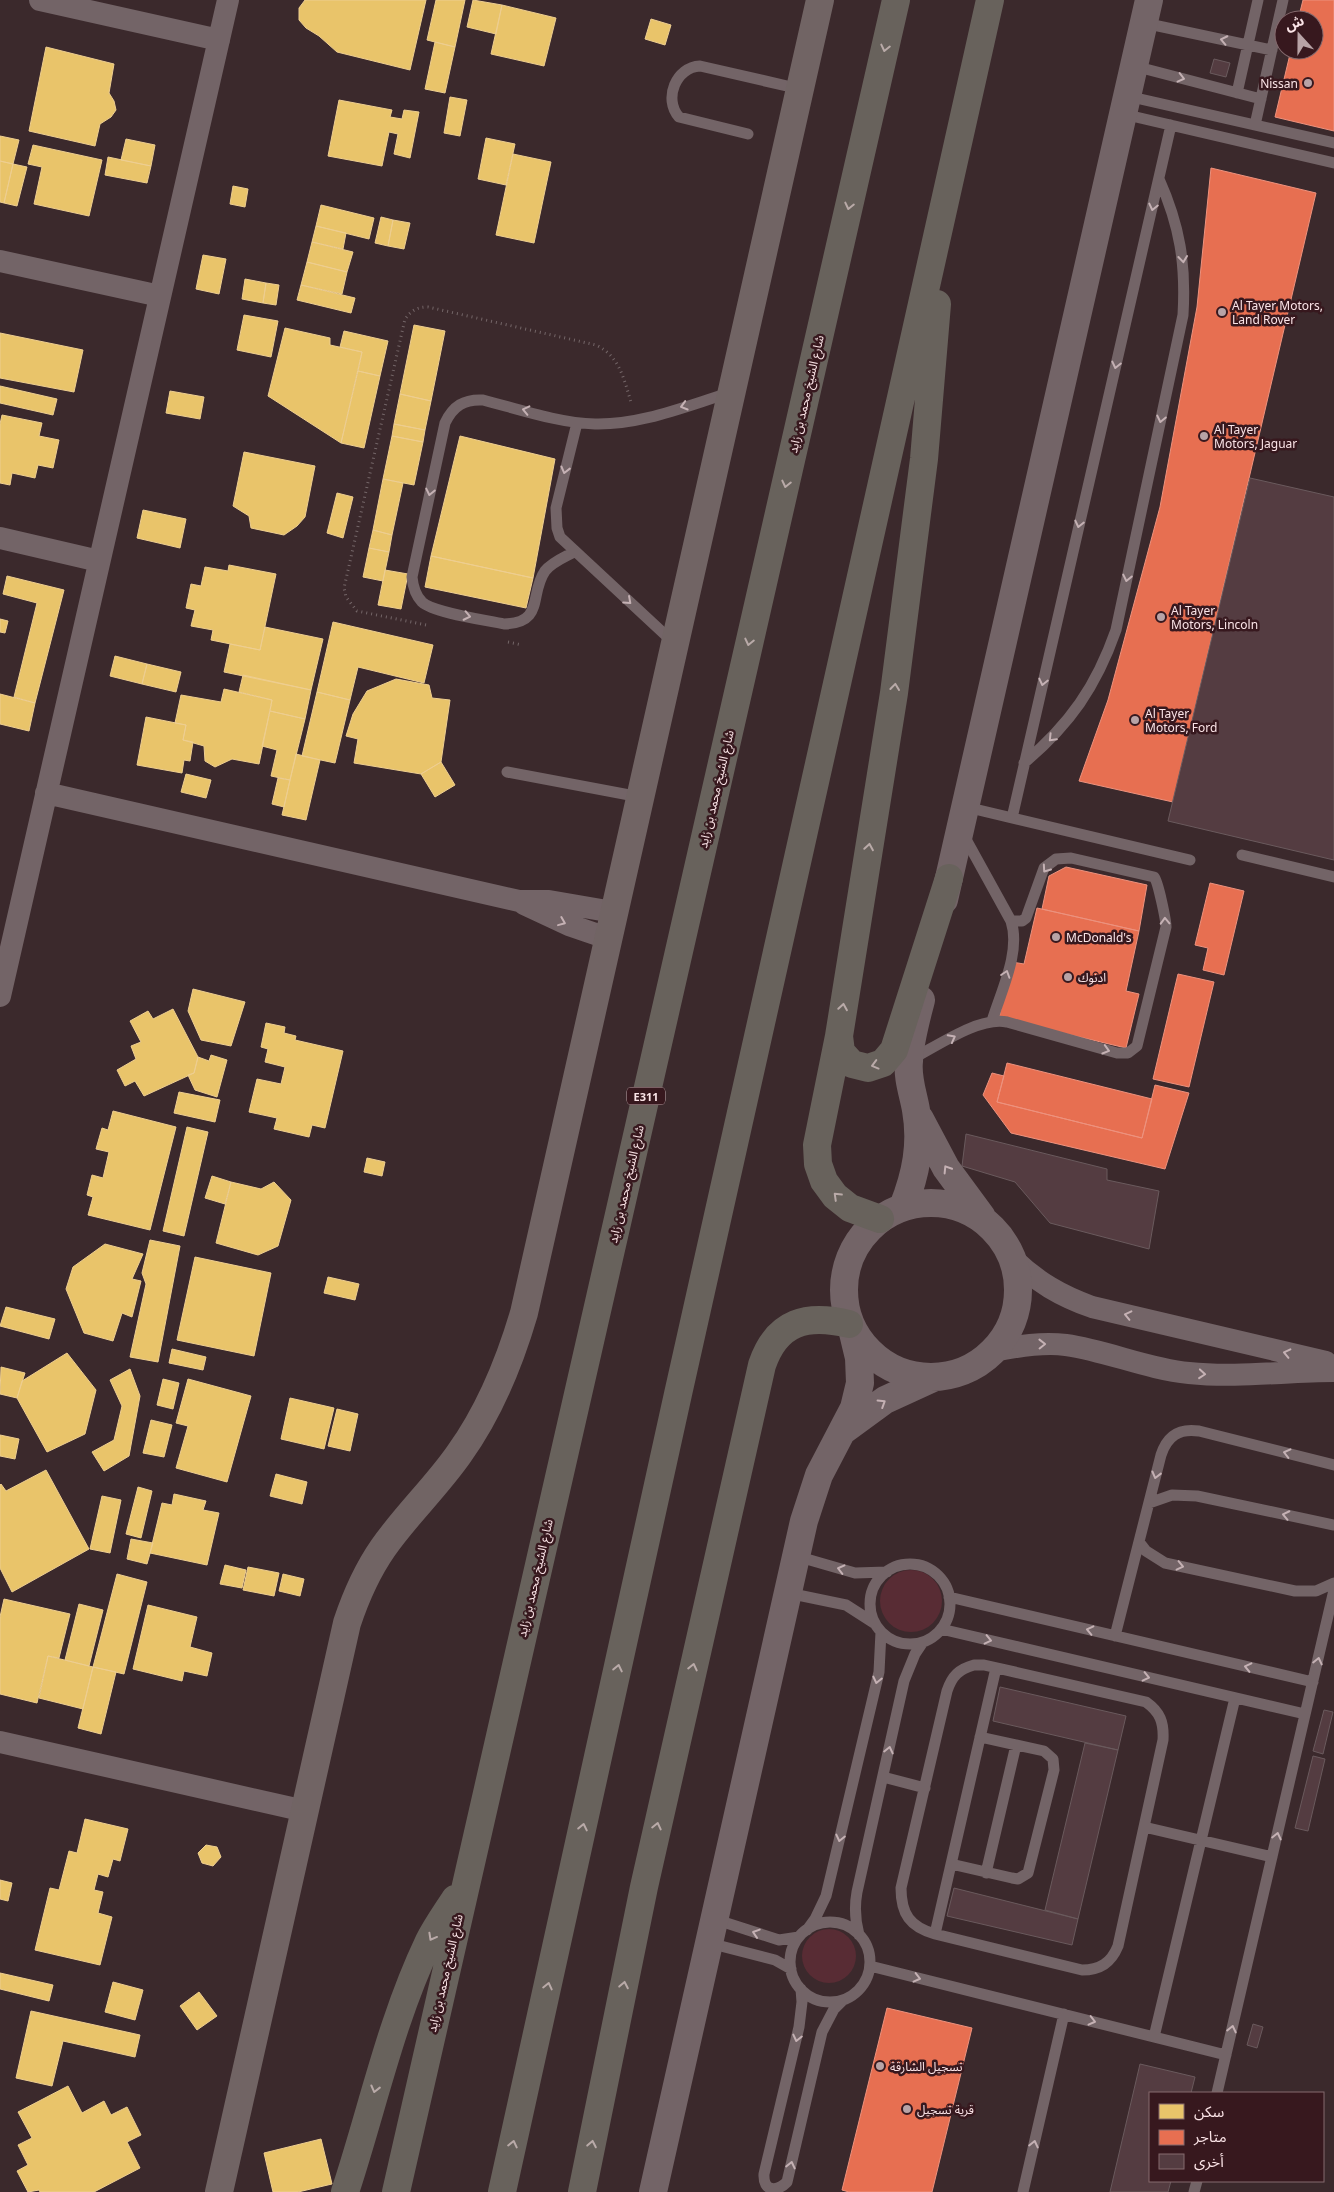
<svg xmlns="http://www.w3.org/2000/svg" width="1334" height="2192" viewBox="0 0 1334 2192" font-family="'Noto Sans','Noto Sans Arabic',sans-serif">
	<rect width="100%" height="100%" fill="#3b292c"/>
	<path fill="#582c34" d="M880 1601a31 31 0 1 1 62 0a31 31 0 1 1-62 0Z
		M802 1956a27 27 0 1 1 54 0a27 27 0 1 1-54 0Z"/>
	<path fill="#e9c46a" stroke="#eece90" d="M305,0h121l-16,70 -73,-18 -18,-16 -13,-8 -7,-8v-12z
		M436,0h29l-10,47 -28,-7z
		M473,0l29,5 -6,29 -29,-7z
		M502,5l54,13 -12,48 -53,-12z
		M651,19l20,6 -6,20 -20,-6z
		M435,42l20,5 -10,46 -20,-4z
		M46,47l68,17 -5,29 5,8 2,9 -5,7 -11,7 -5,22 -66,-15z
		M450,97l17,3 -7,36 -16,-3z
		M339,100l53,10 -2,7 12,2 2,-9 15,2 -9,46 -16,-4 4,-20 -9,-2 -7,34 -54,-10z
		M0,136l19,4 -6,24 -13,-3z
		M486,138l29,6 -9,41 -28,-6z
		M126,139l29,6 -4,21 -30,-6z
		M33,145l69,15 -13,56 -55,-12 8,-37 -14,-3z
		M513,154l38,8 -17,81 -38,-8z
		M108,157l43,9 -4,17 -42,-8z
		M0,161l13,3 -9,39 -4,-1z
		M13,164l14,3 -10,39 -13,-3z
		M233,186l15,3 -3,18 -15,-3z
		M321,205l53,13 -5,21 -53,-13z
		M381,217l12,3 -5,26 -13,-3z
		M393,220l17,3 -6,26 -16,-3z
		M316,226l30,7 -3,16 -31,-7z
		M312,242l41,10 -6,20 -40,-10z
		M203,255l23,4 -7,35 -23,-5z
		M307,262l40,10 -5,22 -41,-9z
		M245,279l21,4 -3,20 -21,-4z
		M266,283l13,2 -3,20 -13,-2z
		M301,285l54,13 -4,15 -54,-13z
		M244,315l34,6 -7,36 -34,-7z
		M414,325l31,6 -14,70 -31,-7z
		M285,328l45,10v7l32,7 -21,91 -73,-47z
		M344,331l44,10 -8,35 -22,-5 4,-19 -22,-5z
		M0,333l83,17 -9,42 -74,-14z
		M358,371l22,5 -16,72 -23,-5z
		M0,386l57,13 -4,16 -53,-12z
		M170,391l34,6 -4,22 -34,-6z
		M400,394l31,7 -6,29 -31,-6z
		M2,415l40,8 -3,13 20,4 -6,28 -15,-3 -3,13 -23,-5 -2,12 -10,-2v-59z
		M394,424l31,6 -2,12 -31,-6z
		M392,436l31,6 -9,43 -31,-6z
		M460,436l95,23 -22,119 -102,-22z
		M244,452l71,14 -10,51 -8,9 -13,9 -33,-7 -2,-12 -16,-10z
		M383,479l20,4 -11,52 -19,-5z
		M337,493l16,4 -10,41 -16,-5z
		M143,510l43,9 -6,29 -43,-10z
		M373,530l19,5 -3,17 -20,-4z
		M369,548l20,4 -6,29 -20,-4z
		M431,556l102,22 -7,30 -101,-21z
		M229,565l47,9 -16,76 -49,-10 2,-10 -22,-4 4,-16 -9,-2 5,-24 10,2 4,-19 23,4z
		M385,570l23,4 -7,35 -23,-4z
		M7,576l57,14 -29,113 -21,-6 23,-94 -34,-9z
		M0,619l8,2 -3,12 -5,-1z
		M333,622l100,23 -9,38 -66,-16 -8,33 -33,-8z
		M265,627l58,12 -12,51 -87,-18 6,-28 30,6z
		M115,656l32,8 -5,20 -32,-8z
		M147,664l34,8 -5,20 -34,-8z
		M243,675l68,15 -6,29 -35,-8 2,-11 -33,-8z
		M396,679l33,6 3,13 18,2 -9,62 -20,12 -67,-11 4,-24 -12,-3 7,-22 14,-23z
		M224,689l48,11 -13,64 -27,-5 -17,8 -10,-6 -1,-15 -21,-6 3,-15 -11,-2 6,-28 40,7z
		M317,692l33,8 -15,63 -33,-7z
		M0,694l35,9 -6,28 -29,-7z
		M270,711l35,8 -15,61 -19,-4 6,-26 -15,-4z
		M146,717l40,8 -3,15 10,2 -3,19 -6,-1 -2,13 -45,-8z
		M296,754l24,6 -14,60 -24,-5z
		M441,762l14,23 -20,12 -14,-23z
		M186,774l25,6 -5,18 -25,-6z
		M278,778l12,2 -6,27 -12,-3z
		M193,989l52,13 -14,44 -30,-6 -13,-29z
		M173,1009l25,48 -4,16 -50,23 -9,-15 -10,5 -8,-16 19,-11 -5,-13 10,-4 -11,-21 18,-10 5,8z
		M266,1023l19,4 -1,6 12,3 -1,4 48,11 -18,77 -13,-3 -3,12 -35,-8 3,-11 -28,-6 8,-33 24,5 4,-17 -20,-5 3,-13 -7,-2z
		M211,1055l16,5 -10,37 -22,-7 -7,-15 6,-2 4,-16 11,4z
		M179,1092l41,8 -5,22 -41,-9z
		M113,1111l63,16 -26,103 -62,-15 5,-18 -6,-2 5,-20 11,3 6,-26 -13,-3 6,-21 6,2z
		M187,1127l21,5 -24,104 -21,-5z
		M367,1158l18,4 -3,14 -18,-4z
		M212,1176l19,6 -6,22 -20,-6z
		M231,1182l30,7 13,-7 17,18 -13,46 -20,9 -42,-12z
		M150,1240l30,6 -22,116 -28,-5 16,-73 -4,-11z
		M105,1244l38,10 -11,25 9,2 -9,36 -10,-4 -9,28 -29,-8 -18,-44 7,-22z
		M195,1257l76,16 -17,83 -77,-16z
		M328,1277l31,7 -4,16 -31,-7z
		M6,1307l49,12 -6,20 -49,-13z
		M172,1349l34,8 -3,13 -34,-7z
		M67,1353l29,37 -11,44 -38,18 -30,-54 5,-17z
		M1,1367l24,6 -8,25 -17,-4z
		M130,1369l10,27 -11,60 -25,15 -12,-19 22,-12 8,-34 -12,-26z
		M163,1379l16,4 -6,26 -16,-4z
		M188,1379l63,17 -24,86 -51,-14 12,-42 -12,-3z
		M290,1398l44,10 -10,41 -43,-10z
		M337,1409l21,5 -8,37 -22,-5z
		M151,1420l21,5 -8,32 -21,-4z
		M0,1435l19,4 -4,20 -15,-3z
		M46,1470l43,79 -77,43 -12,-24v-83l1,-1 5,7z
		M276,1474l31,8 -5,22 -32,-8z
		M138,1487l14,4 -11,47 -15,-4z
		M174,1494l32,7 -3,9 16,3 -12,52 -57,-12 12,-50 10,2z
		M102,1496l19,4 -11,53 -20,-4z
		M131,1539l22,4 -6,21 -20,-5z
		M225,1565l21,5 -4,18 -22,-4z
		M248,1567l31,6 -5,23 -31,-6z
		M117,1574l30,8 -23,92 -31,-7z
		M283,1574l21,5 -4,17 -21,-5z
		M4,1599l66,15 -11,44 -11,-2 -11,47 -37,-9v-77z
		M79,1604l24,6 -14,56 -24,-6z
		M148,1605l49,12 -7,30 22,6 -5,23 -23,-5 -2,10 -49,-12z
		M48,1656l45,11 -10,42 -44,-11z
		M93,1667l23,5 -15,62 -23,-6z
		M85,1819l43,10 -8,32 -7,-2 -5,18 -10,-3 -4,16 9,2 -5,21 14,4 -12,48 -65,-15 15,-62 9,2 10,-39 8,2z
		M206,1845l11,2 4,10 -8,9 -11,-3 -4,-10z
		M0,1880l12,3 -4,18 -8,-2z
		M0,1973l53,12 -4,16 -49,-12z
		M113,1982l30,8 -8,30 -30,-8z
		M199,1992l18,24 -20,14 -17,-24z
		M31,2011l109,24 -5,22 -72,-16 -11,45 -36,-8z
		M68,2086l14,27 22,-12 7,14 16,-8 14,28 -14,7 13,26 -46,24h-54l-1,-2 -11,2 -11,-21 11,-6 -10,-20 14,-7 -14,-26z
		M321,2139l11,45 -34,8h-25l-9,-39z"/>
	<path fill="#e76f51" stroke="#ed927e" d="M1303,0h31v131l-59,-14 16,-67h23v-30h-16z
		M1211,168l105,25 -143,609 -94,-21 29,-81 52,-193 37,-200z
		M1066,867l81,18 -8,46 -97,-22 7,-33z
		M1210,883l34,8 -20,84 -21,-5 5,-22 -13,-3z
		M1037,908l102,23 -13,60 13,3 -13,54 -127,-30 13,-56 12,2z
		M1178,974l36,8 -25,105 -36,-8z
		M1007,1063l145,36 -10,39 -145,-36z
		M992,1073l12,3 -7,26 145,36 13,-53 34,8 -24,76 -154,-36 -28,-38z
		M887,2008l85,20 -40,164h-83l-7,-2z"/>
	<path fill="#543c41" stroke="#6a5a5d" d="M1214,59l16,4 -4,14 -16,-4z
		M1250,478l84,19v363l-166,-39z
		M966,1134l141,35v11l52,11 -10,58 -99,-26 -35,-41 -53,-16z
		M1000,1687l126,29 -8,34 -125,-29z
		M1324,1710l9,2 -10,42 -10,-3z
		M1085,1743l33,7 -40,169 -33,-9z
		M1313,1756l12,3 -17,72 -13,-3z
		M954,1888l124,31 -6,26 -125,-29z
		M1253,2024l10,3 -6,21 -10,-3z
		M1140,2064l55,13 -4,16h-41v88h21l-3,11h-58z"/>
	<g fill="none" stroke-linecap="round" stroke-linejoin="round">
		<path stroke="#746668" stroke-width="3" stroke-dasharray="1 4" stroke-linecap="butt" d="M426,625l-69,-14 -11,-14 -2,-9 61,-269c7,-9 12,-12 23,-12l168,38c25,12 28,36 36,60
			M508,642l14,3"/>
		<path stroke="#736467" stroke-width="11" d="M1144,23l128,27
			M1134,66l127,33
			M1237,93l21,-93
			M1127,96l207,47
			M1123,114l211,49
			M1255,125l28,-125
			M748,134l-69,-17c-16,-18 -3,-50 21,-51l100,23
			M577,423l-21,85 1,20 3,9 114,106
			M574,552c-9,5 -22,10 -29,19 -16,23 0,52 -41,53 -18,-4 -70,-11 -82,-22 -7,-7 -9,-15 -10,-25l33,-154c8,-17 19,-24 38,-23 35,9 76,23 112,24 46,1 91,-18 134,-31
			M1024,763c46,-39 72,-76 92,-133l67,-315c3,-51 -3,-89 -24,-136
			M507,772l133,25
			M966,807l224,53
			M1012,818l159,-693
			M963,834l48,87c10,31 -10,70 -19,100
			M1242,855l92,22
			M910,1060c26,-13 69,-44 97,-38l110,31h11l9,-7 29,-119c0,-7 -8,-46 -12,-50l-83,-19 -15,1 -12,9 -18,50 -4,3h-11
			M1149,1503l23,-8 25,1 137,29
			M1139,1542l7,9 19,12 130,28h21l18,-8
			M796,1556l59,17 32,-1
			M870 1604a40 40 0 1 1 80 0a40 40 0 1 1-80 0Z
			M788,1593l58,12 28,18
			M949,1597l364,85
			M941,1629l364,85
			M1115,1636l46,-181c6,-19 18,-27 38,-24l135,34
			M974,1665h10l162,37c14,10 18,20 17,38l-45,206c-7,17 -18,24 -36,24l-147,-36c-25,-7 -34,-20 -34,-46l46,-197c5,-15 12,-22 27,-26z
			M883,1777l42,11
			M1144,1827l128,30
			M951,1864l61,14 6,1 10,-6 26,-103 -1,-11 -9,-8 -64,-14
			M986,1873l30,-128
			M714,1919l65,21 20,-3
			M790 1962a40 40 0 1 1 80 0a40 40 0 1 1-80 0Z
			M807,1930l8,-11 11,-23 53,-224 2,-40
			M935,1934l61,-266
			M859,1935c-4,-15 -5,-27 -2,-43l47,-211 11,-27 8,-12
			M709,1943l66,17 16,9
			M870,1966l356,89
			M801,1989l1,13 -3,25 -35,147c-1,18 13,18 23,8l35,-150 12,-23 9,-9
			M1154,2037l81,-339
			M1217,2093l117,-503
			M1023,2192l41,-178
			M1194,2192l3,-11"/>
		<path stroke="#736467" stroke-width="22" d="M40,0l179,40
			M0,261l160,35
			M0,538l99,23
			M46,793l473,108h30l64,11
			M524,904l45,21 38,13
			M0,996l228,-996
			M1013,1259c24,23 48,37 79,48l234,55
			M994,1351c24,-5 48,-9 72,-6 42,6 81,24 123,28 48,5 97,-2 145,-2
			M0,1742l305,69"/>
		<path stroke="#736467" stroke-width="28" d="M944,900l205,-900
			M920,1119l26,49 36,49
			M844 1290a87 87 0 1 1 174 0a87 87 0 1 1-174 0Z
			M903,1207c13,-33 19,-63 13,-97 -3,-17 -9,-32 -7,-49 1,-21 7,-41 12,-61
			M844,1430l41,-30 48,-22
			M653,2192l151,-671 15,-46 35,-67 6,-25 -1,-25 -6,-25"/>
		<path stroke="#716464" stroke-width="28" d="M219,2192l128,-569c9,-27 20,-52 36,-75 23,-33 53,-61 76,-94 31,-43 50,-90 65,-141l296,-1313"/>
		<path stroke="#68625c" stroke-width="28" d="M839,1036l2,16 11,12 16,4 15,-5 11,-13 55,-172
			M880,1219l-30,-11 -15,-12 -11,-15 -6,-17 -1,-19 22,-109 55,-343 30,-234 13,-155
			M345,2192c28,-85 45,-169 84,-251 7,-14 17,-28 26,-42
			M396,2192l500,-2192
			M502,2192l176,-798 312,-1394
			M582,2192l62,-305 118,-522c15,-44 45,-51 87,-41"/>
	</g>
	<defs><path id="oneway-chevron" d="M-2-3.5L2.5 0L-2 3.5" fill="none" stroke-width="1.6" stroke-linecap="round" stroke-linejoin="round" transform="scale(1.25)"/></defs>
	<g stroke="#c5b1b4">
		<use href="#oneway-chevron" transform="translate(1224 40) rotate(-168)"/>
		<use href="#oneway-chevron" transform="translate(1181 78) rotate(14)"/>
		<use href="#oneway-chevron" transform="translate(1153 207) rotate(103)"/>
		<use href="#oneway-chevron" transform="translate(1183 259) rotate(84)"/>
		<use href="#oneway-chevron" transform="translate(1116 365) rotate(103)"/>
		<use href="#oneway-chevron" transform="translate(684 406) rotate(164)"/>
		<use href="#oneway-chevron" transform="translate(526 410) rotate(-167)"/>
		<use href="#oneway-chevron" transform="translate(1161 419) rotate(102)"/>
		<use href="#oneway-chevron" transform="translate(565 470) rotate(104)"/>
		<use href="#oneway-chevron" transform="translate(430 492) rotate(102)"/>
		<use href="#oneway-chevron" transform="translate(1079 524) rotate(103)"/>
		<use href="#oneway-chevron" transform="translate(1127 578) rotate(102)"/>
		<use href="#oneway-chevron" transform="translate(628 601) rotate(42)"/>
		<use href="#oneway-chevron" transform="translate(467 616) rotate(12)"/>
		<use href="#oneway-chevron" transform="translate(1043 682) rotate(103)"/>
		<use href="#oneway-chevron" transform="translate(1052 738) rotate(134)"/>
		<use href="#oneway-chevron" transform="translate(1046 869) rotate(125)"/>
		<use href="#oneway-chevron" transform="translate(1165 921) rotate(-92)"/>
		<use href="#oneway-chevron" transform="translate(562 922) rotate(22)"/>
		<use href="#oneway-chevron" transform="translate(1006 974) rotate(-72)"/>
		<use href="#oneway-chevron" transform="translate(952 1038) rotate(-28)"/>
		<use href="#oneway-chevron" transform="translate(1106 1050) rotate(16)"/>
		<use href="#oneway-chevron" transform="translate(947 1169) rotate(-122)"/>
		<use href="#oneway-chevron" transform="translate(1128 1315) rotate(-167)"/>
		<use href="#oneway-chevron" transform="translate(1042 1344) rotate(-1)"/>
		<use href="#oneway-chevron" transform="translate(1287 1353) rotate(-167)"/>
		<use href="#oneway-chevron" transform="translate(1202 1374) rotate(5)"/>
		<use href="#oneway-chevron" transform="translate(882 1403) rotate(-32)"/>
		<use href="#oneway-chevron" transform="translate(1287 1453) rotate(-166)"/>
		<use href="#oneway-chevron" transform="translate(1156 1475) rotate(104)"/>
		<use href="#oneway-chevron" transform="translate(1286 1515) rotate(-168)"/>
		<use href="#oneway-chevron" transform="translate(1180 1566) rotate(13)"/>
		<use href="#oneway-chevron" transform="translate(841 1569) rotate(-166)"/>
		<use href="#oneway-chevron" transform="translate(1090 1630) rotate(-167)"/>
		<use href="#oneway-chevron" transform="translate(988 1640) rotate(13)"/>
		<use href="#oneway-chevron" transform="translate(1318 1661) rotate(-77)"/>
		<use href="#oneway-chevron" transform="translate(1248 1667) rotate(-167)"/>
		<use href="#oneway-chevron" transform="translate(1146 1677) rotate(13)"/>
		<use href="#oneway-chevron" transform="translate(877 1680) rotate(103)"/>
		<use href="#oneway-chevron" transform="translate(889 1750) rotate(-77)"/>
		<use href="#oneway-chevron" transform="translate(1277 1836) rotate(-77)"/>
		<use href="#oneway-chevron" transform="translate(840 1838) rotate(103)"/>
		<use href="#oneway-chevron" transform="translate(756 1933) rotate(-162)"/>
		<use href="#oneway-chevron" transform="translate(917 1978) rotate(14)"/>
		<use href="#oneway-chevron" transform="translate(1092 2021) rotate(14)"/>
		<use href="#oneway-chevron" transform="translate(1232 2029) rotate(-77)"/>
		<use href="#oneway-chevron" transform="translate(797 2038) rotate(103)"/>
		<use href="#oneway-chevron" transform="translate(1034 2144) rotate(-77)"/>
		<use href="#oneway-chevron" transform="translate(791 2165) rotate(-77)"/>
	</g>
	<g stroke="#b9aaa8">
		<use href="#oneway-chevron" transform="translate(885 48) rotate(103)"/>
		<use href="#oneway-chevron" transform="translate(849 206) rotate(103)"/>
		<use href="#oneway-chevron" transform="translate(786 484) rotate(103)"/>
		<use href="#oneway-chevron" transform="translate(749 642) rotate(103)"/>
		<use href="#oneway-chevron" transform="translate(895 687) rotate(-83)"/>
		<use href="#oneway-chevron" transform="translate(869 847) rotate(-81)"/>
		<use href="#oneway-chevron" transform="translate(843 1007) rotate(-81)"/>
		<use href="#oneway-chevron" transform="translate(875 1065) rotate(165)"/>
		<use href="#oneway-chevron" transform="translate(837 1196) rotate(-136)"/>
		<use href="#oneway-chevron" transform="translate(693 1667) rotate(-77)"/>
		<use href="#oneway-chevron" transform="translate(618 1668) rotate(-78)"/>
		<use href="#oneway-chevron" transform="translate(657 1826) rotate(-77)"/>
		<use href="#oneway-chevron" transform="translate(583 1827) rotate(-78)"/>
		<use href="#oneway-chevron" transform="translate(432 1937) rotate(119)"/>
		<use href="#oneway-chevron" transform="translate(624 1985) rotate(-79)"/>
		<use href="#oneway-chevron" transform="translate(548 1986) rotate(-77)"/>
		<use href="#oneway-chevron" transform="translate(375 2089) rotate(104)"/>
		<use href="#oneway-chevron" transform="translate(513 2144) rotate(-77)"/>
		<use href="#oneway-chevron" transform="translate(592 2144) rotate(-79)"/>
	</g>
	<g fill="#b8a3a6" stroke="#37181e" stroke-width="2">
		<circle cx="1308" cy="83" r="5"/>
		<circle cx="1222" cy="312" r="5"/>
		<circle cx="1204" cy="436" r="5"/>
		<circle cx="1161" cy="617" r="5"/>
		<circle cx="1135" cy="720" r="5"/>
		<circle cx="1056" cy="937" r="5"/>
		<circle cx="1068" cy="977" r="5"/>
		<circle cx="880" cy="2066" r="5"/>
		<circle cx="907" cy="2109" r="5"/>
	</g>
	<g text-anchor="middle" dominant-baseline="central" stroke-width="5" stroke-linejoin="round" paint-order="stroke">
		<rect fill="#37181e" stroke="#c0a7ab" stroke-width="1" x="627" y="1087.5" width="38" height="17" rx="4"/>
		<g font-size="11" font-weight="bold" fill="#fbe4e7">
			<text x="646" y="1096">E311</text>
		</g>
		<g font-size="12" fill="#fbe4e7" stroke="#37181e" text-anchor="start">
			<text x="1298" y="83" text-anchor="end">Nissan</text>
			<text x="1232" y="305">Al Tayer Motors,<tspan x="1232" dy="14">Land Rover</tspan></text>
			<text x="1214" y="429">Al Tayer<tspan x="1214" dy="14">Motors, Jaguar</tspan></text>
			<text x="1171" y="610">Al Tayer<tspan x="1171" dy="14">Motors, Lincoln</tspan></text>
			<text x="1145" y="713">Al Tayer<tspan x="1145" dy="14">Motors, Ford</tspan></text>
			<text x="1066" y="937">McDonald's</text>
			<text x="1078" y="977">ادنوك</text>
			<text x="890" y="2066">تسجيل الشارقة</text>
			<text x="917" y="2109">قرية تسجيل</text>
		</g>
		<g font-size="12" fill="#fbe4e7" stroke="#37181e">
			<text transform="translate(806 394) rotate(-77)">شارع الشيخ محمد بن زايد</text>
			<text transform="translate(716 789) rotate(-77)">شارع الشيخ محمد بن زايد</text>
			<text transform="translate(626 1184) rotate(-77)">شارع الشيخ محمد بن زايد</text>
			<text transform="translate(535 1578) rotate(-77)">شارع الشيخ محمد بن زايد</text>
			<text transform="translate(445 1973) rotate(-77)">شارع الشيخ محمد بن زايد</text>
		</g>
	</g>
	<rect x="1149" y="2092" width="175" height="90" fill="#37181e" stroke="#856a6e"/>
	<rect x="1159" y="2104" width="25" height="15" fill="#e9c46a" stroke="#856a6e"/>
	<text x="1194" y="2117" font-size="15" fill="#fbe4e7">سكن</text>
	<rect x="1159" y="2130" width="25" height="15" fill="#e76f51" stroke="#856a6e"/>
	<text x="1194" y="2142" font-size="15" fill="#fbe4e7">متاجر</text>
	<rect x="1159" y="2154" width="25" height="15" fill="#543c41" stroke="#856a6e"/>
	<text x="1194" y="2167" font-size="15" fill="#fbe4e7">أخرى</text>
	<g transform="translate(1299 35) rotate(339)"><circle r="24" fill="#37181e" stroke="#856a6e"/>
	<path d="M0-4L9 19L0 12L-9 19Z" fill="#b8a3a6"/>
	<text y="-8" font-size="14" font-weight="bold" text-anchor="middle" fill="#fbe4e7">ش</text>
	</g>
</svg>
